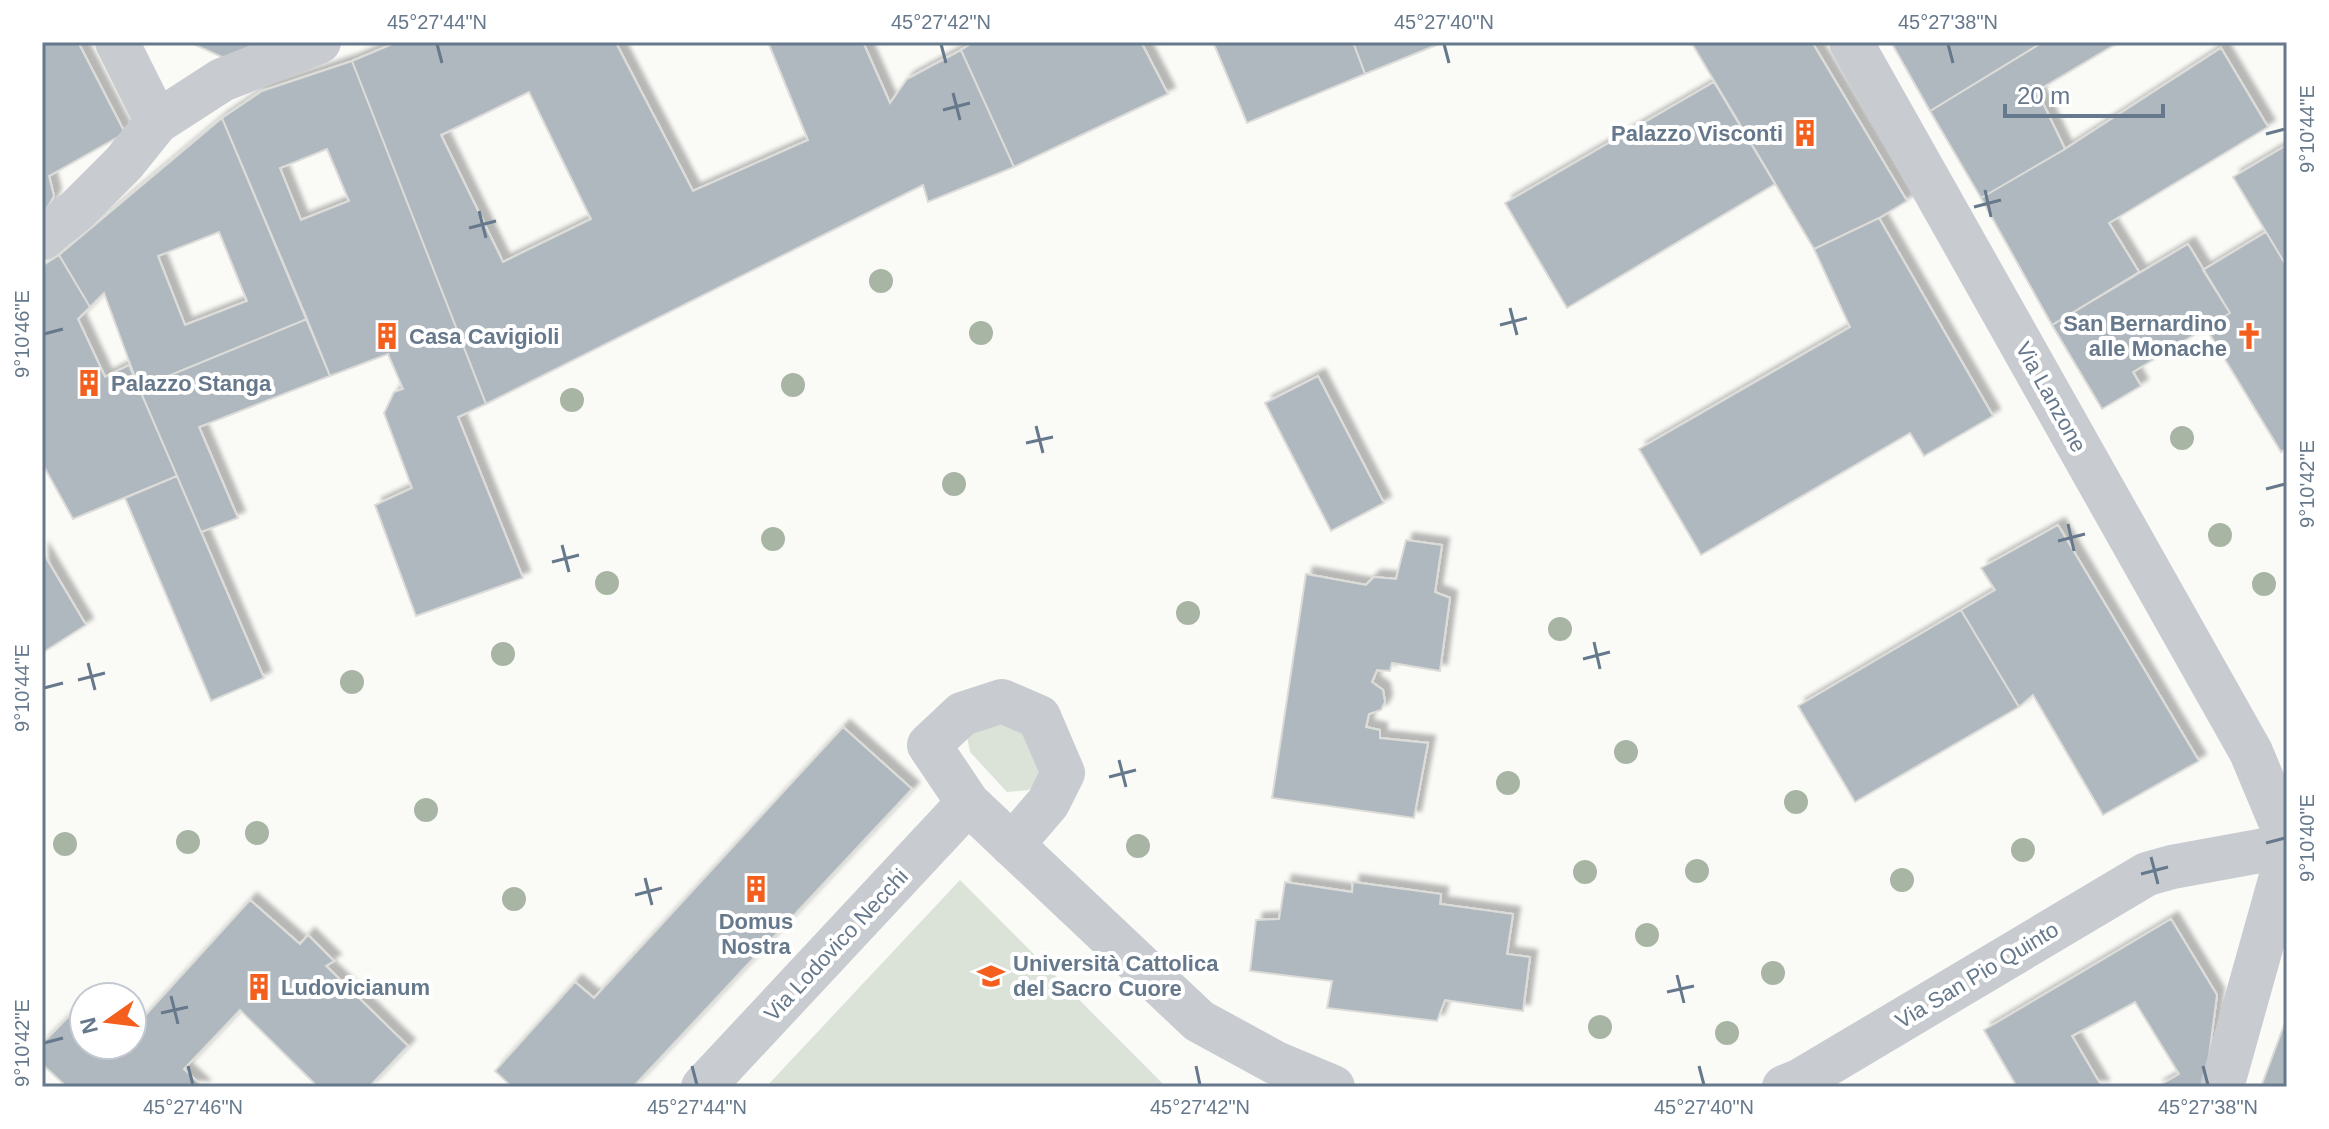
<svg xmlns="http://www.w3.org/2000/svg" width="2329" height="1129" viewBox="0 0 2329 1129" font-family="Arial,sans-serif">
	<defs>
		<filter id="shadow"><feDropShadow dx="7" dy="-7" stdDeviation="2" flood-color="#0004"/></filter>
	</defs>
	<rect width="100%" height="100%" fill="#fafaf7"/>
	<path fill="#dbe2d8" d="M977,719l45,10 20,31v20l-14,10 -21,2 -37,-40 -4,-20z
		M960,880l206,207h-400z"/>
	<path fill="#b0b8bf" stroke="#dcdcd9" stroke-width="2" fill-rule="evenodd" filter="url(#shadow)" d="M42,42h36l47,91 -76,43 5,20 -12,21z
		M189,42h74l-39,16z
		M397,42h222l-3,1 77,148 115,-51 -40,-98h95l27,61 17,-24 54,-29 53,117 -86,35 -5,-17 -437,219 -134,-343zM529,92l62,127 -88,43 -62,-127z
		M974,42h167l27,52 -154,73 -53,-117z
		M1213,42h140l12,32 -118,49z
		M1353,42h91l-79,32z
		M1691,42h121l95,159 -28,17 -65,31z
		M1891,42h152l-113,69z
		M2043,42h76l-82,49 28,58 -84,49 -51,-87z
		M2221,48l47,79 -159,96 30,49 -87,53 -71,-127 84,-49z
		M352,61l134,343 -28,13 65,161 -107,38 -41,-111 37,-17 -28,-75 10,-21 9,-3 -15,-35 -58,22 -108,-258 40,-27zM327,149l22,52 -48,19 -21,-52z
		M1714,82l61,102 -208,124 -62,-105z
		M222,118l85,201 -168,69 -35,-95 -14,14 -31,-52zM219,232l28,69 -62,24 -27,-69z
		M2287,145v122l-54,-90z
		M1879,218l114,198 -69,40 -14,-23 -209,122 -62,-106 211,-122 -36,-78z
		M2266,232l21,35v181l-6,4 -75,-124 24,-15 -27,-43z
		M2188,244l42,69 -97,59 8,14 -39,23 -50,-84z
		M59,255l31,52 -12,12 27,58 24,-12 48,111 -104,43 -31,-56v-197z
		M307,319l23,57 -131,51 39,91 -37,14 -62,-144z
		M1318,376l66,127 -53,28 -66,-128z
		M177,476l87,202 -53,23 -86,-203z
		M2058,525l141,236 -96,54 -70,-120 -14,12 -58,-97 34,-20 -14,-22z
		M1406,540l36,5 -7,47 15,6 -10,73 -48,-8 -2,8 -13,-1 -5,12 11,8 2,12 -4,8 -12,4 -3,13 14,3v8l48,5 -14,75 -142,-20 34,-224 60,11 8,-8 22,2z
		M42,551l44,74 -44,28z
		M1961,610l58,97 -164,95 -57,-96z
		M843,727l69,62 -279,298h-121l-17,-16 80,-89 19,16z
		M1285,882l67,10 1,-10 88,12 -1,10 73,10 -6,40 23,3 -7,54 -78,-11 -8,21 -110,-13 5,-27 -82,-10 6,-51 23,-1z
		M250,900l50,44 8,-9 26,26 -8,5 82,80 -39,41h-51l-78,-77 -56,59 19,18h-136l-25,-23v-20l34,-35 8,7v29h48v-15z
		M2171,919l46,76 -12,92h-48l22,-13 -44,-72 -63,34 30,51h-85l-33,-57z
		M2287,1017v70h-26z"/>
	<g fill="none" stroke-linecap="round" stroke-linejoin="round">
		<path stroke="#c8cbd0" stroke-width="44" d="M117,42l40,80
			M1851,42l400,710 36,86
			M42,238l35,-28 47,-47 33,-41 65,-42 97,-38
			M1012,845l36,-42 15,-30 -24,-56 -37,-16 -40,13 -33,31 39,58 231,218 77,42 57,24
			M703,1087l265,-284
			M1784,1087l17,-7 346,-206 25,-7 115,-21
			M2222,1087l65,-232"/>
	</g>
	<g fill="#a8b5a4">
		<circle cx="881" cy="281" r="12"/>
		<circle cx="981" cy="333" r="12"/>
		<circle cx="793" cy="385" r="12"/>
		<circle cx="572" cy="400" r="12"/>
		<circle cx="2182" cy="438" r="12"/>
		<circle cx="954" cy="484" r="12"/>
		<circle cx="2220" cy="535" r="12"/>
		<circle cx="773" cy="539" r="12"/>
		<circle cx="607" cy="583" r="12"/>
		<circle cx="2264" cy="584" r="12"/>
		<circle cx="1188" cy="613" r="12"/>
		<circle cx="1560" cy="629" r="12"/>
		<circle cx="503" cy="654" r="12"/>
		<circle cx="352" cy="682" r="12"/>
		<circle cx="1626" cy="752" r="12"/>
		<circle cx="1508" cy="783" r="12"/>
		<circle cx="1796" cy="802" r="12"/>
		<circle cx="426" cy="810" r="12"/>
		<circle cx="257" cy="833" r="12"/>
		<circle cx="188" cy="842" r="12"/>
		<circle cx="65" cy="844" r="12"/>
		<circle cx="1138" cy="846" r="12"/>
		<circle cx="2023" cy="850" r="12"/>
		<circle cx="1697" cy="871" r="12"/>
		<circle cx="1585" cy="872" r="12"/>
		<circle cx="1902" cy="880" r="12"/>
		<circle cx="514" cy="899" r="12"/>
		<circle cx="1647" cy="935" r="12"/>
		<circle cx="1773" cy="973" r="12"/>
		<circle cx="1600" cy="1027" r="12"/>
		<circle cx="1727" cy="1033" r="12"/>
	</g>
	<path fill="none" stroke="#66788b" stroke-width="3" d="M437,44l5,19M941,44l5,19M1444,44l5,19M1948,44l5,19M953,93l7,27M943,110l27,-7M2266,134l19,-5M1985,190l6,27M1974,207l27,-7M479,211l7,27M469,228l27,-7M1510,308l7,27M1500,325l27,-7M44,334l19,-5M1036,426l7,27M1026,443l27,-6M2266,489l19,-5M2068,524l6,27M2058,541l27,-7M562,545l7,27M552,562l27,-7M1594,642l6,27M1583,659l27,-7M88,663l7,27M78,680l27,-7M44,688l19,-5M1119,760l7,27M1109,777l27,-7M2266,843l19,-5M2151,857l7,27M2141,874l27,-7M645,878l7,27M635,895l27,-7M1677,975l7,28M1667,992l27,-6M171,996l7,28M161,1013l27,-6M44,1043l19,-5M188,1066l5,19M692,1066l5,19M1196,1066l4,19M1699,1066l5,19M2203,1066l5,19"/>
	<defs>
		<g id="building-bare" transform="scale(2.16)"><path d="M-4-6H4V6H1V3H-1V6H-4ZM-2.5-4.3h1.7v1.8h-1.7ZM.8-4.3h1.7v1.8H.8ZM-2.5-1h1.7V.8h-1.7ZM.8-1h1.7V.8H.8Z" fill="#f45f1d" stroke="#fff" stroke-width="2.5" paint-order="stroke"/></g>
		<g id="church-bare" transform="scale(2.16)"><path d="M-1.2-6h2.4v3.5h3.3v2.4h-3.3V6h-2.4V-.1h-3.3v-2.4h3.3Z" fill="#f45f1d" stroke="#fff" stroke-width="2.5" paint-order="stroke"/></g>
		<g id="university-bare" transform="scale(2.16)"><path d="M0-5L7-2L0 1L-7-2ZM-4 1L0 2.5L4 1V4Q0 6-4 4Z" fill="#f45f1d" stroke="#fff" stroke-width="2.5" paint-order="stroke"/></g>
	</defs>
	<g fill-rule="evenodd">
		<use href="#building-bare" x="1805" y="133"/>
		<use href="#building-bare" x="387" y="336"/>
		<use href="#church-bare" x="2249" y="336"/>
		<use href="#building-bare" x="89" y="383"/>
		<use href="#building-bare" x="756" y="889"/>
		<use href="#university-bare" x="991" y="976"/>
		<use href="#building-bare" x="259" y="987"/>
	</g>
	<g text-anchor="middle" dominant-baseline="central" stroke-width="8" stroke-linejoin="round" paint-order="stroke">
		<g font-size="22" font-weight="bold" fill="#66788b" stroke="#fff" text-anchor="start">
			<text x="1783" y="133" text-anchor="end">Palazzo Visconti</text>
			<text x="2227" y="323" text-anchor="end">San Bernardino<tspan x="2227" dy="25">alle Monache</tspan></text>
			<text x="409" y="336">Casa Cavigioli</text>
			<text x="111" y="383">Palazzo Stanga</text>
			<text x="756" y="921" text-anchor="middle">Domus<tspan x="756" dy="25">Nostra</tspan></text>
			<text x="1013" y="963">Università Cattolica<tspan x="1013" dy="25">del Sacro Cuore</tspan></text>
			<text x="281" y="987">Ludovicianum</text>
		</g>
		<g font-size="22" fill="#66788b" stroke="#fff">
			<text transform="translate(2051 397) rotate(61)">Via Lanzone</text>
			<text transform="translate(836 945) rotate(-47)">Via Lodovico Necchi</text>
			<text transform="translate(1977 975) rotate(-31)">Via San Pio Quinto</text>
		</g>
	</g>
	<rect width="2329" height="1129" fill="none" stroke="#ffffff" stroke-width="88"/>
	<g transform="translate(108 1021) rotate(256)"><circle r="38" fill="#ffffff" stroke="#c2c9d1" stroke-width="2"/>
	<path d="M0-6L14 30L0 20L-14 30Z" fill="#f45f1d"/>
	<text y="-12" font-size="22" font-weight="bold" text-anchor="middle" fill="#66788b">N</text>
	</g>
	<path d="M2005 104v12h158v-12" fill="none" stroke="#66788b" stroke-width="4"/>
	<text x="2017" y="104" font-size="24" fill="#66788b" stroke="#ffffff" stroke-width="6" paint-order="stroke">20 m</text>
	<rect x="44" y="44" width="2241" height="1041" fill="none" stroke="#66788b" stroke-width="3"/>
	<g font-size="20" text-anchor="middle" fill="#66788b">
		<text x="437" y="29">45°27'44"N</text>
		<text x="941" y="29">45°27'42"N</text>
		<text x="1444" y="29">45°27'40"N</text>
		<text x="1948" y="29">45°27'38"N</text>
		<text transform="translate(2307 129) rotate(-90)" y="7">9°10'44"E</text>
		<text transform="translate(22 334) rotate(-90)" y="7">9°10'46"E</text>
		<text transform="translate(2307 484) rotate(-90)" y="7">9°10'42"E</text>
		<text transform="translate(22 688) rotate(-90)" y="7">9°10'44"E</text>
		<text transform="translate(2307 838) rotate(-90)" y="7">9°10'40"E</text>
		<text transform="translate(22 1043) rotate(-90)" y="7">9°10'42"E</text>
		<text x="193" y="1114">45°27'46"N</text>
		<text x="697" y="1114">45°27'44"N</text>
		<text x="1200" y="1114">45°27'42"N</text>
		<text x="1704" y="1114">45°27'40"N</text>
		<text x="2208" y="1114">45°27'38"N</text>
	</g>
</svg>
